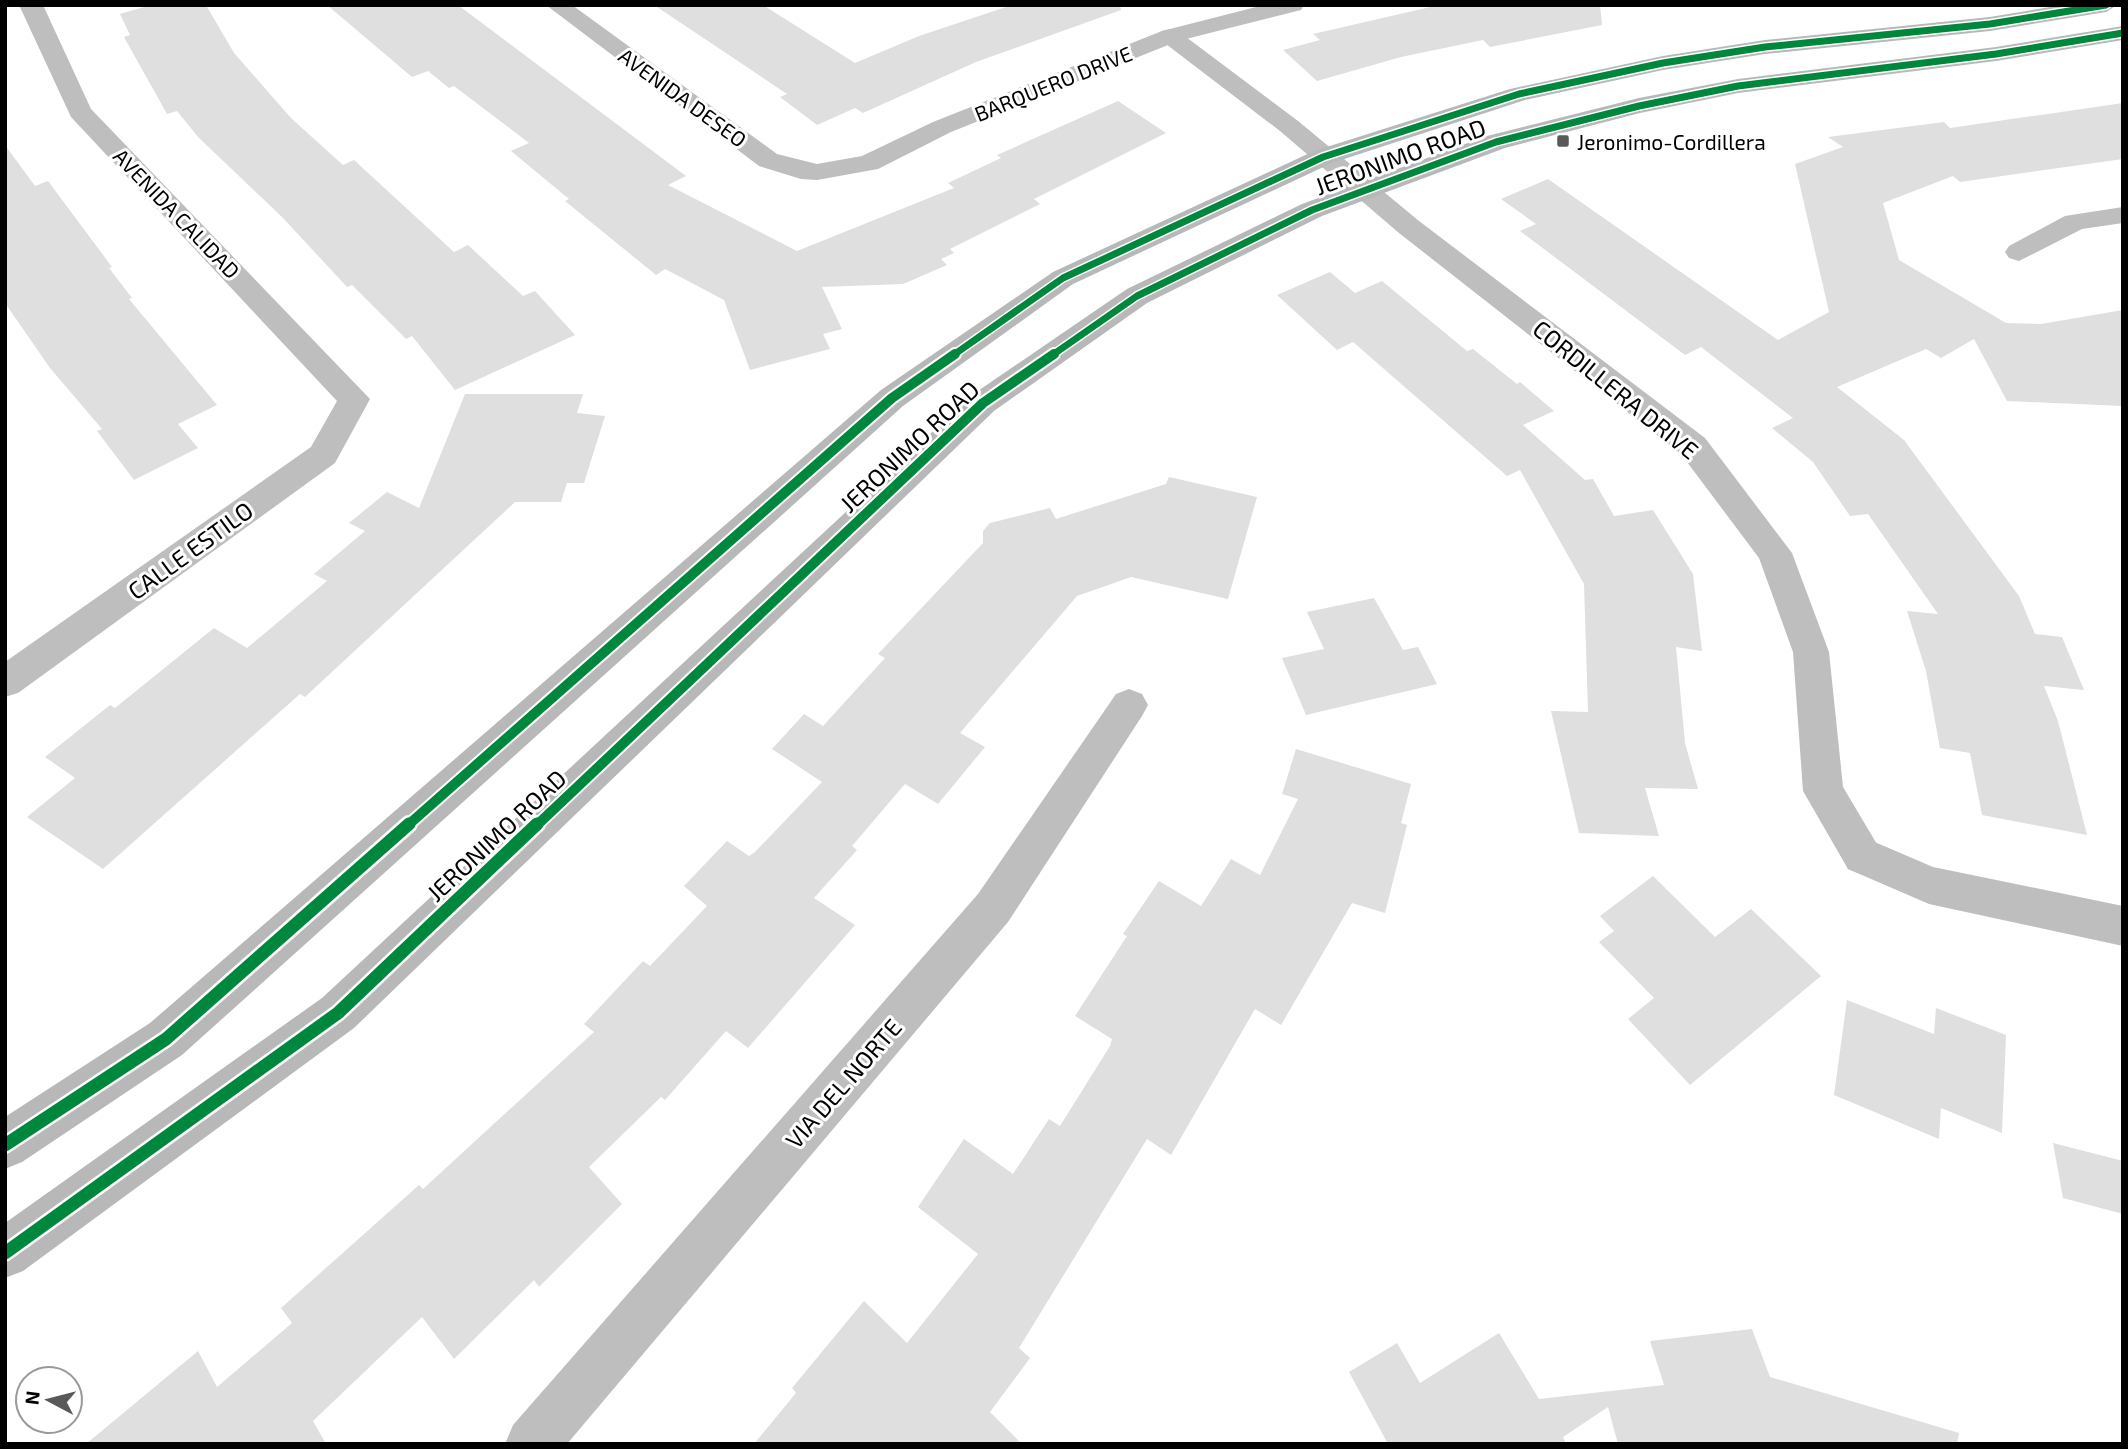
<svg xmlns="http://www.w3.org/2000/svg" width="2128" height="1449" viewBox="0 0 2128 1449" font-family="'Exo 2',sans-serif">
	<rect width="100%" height="100%" fill="#fff"/>
	<path fill="#dfdfdf" d="M151,5h55l28,48 57,65 52,47 11,-5 100,92 14,-7 55,51 12,-5 40,44 -120,55 -43,-54 -6,3 -54,-54 -5,2 -64,-69 -85,-81 -21,-26 -10,3 -43,-77 6,-2 -10,-21z
		M327,5h131l228,171 -18,9 129,66 157,-63 -6,-5 53,-25 -4,-3 121,-54 48,32 -132,66 6,5 -90,45 4,4 -13,6 6,6 -44,19 -81,3 20,42 -19,5 7,15 -80,21 -26,-70 -59,-31 -9,6 -91,-74 4,-2 -58,-48 18,-8 -75,-57 -5,2 -21,-17 -16,6z
		M654,5h109l92,58 64,-27 93,-31h108l1,5 -145,52 -113,51 -8,-5 -38,17 -37,-28 7,-3z
		M1439,5h161l2,20 -112,22 -7,-7 -82,17 -84,24 -34,-31 37,-10 -7,-6z
		M2123,103v56l-163,23 -7,-6 -70,27 16,57 107,63 35,1 82,-14v96l-116,-5 -33,-62 -33,19 -15,-9 -89,38 67,53 115,156 16,38 27,3 22,53 -40,-4 14,35 29,114 -105,-20 -12,-62 -30,-5 -14,-77 -19,-60 31,3 -70,-100 -18,2 -37,-54 -41,-34 21,-10 -92,-71 -16,8 -165,-124 16,-7 -35,-25 47,-20 230,161 51,-28 -34,-148 48,-17 -15,-10 116,-15 6,6z
		M5,145l30,41 13,-5 64,86 -3,1 23,30 -3,1 88,106 -39,19 20,24 -64,32 -37,-49 5,-2 -52,-61 -45,-65z
		M1330,272l25,21 27,-12 85,70 6,-2 44,35 3,-2 34,29 -31,14 62,55 8,-1 21,37 39,-6 40,64 9,77 -26,-4 9,96 13,46 -53,-1 14,48 -80,-3 -28,-122 37,1 -4,-128 -64,-114 -13,6 -154,-134 -16,8 -60,-55z
		M465,394h118l-6,19 28,3 -21,67h-17l-6,19h-46l-210,195 -5,-3 -197,175 -76,-52 48,-39 -30,-21 65,-52 5,3 99,-80 33,20 80,-67 -13,-7 51,-43 -16,-8 38,-31 32,16z
		M1169,477l88,20 -29,102 -97,-22 -54,19 -117,137 25,14 -47,57 -33,-20 -53,62 5,4 -43,48 41,27 -107,123 -22,-17 -61,69 -4,-3 -72,70 33,37 -83,83 -5,-7 -80,79 -32,-42 -109,104 13,23h-240l112,-93 19,36 75,-64 -11,-15 138,-123 4,4 171,-157 -10,-8 59,-63 7,5 57,-60 -23,-20 43,-45 22,15 6,-4 67,-70 -50,-33 32,-35 19,12 62,-68 -7,-4 105,-111v-12l7,-8 60,-15 6,11 110,-35z
		M1374,598l29,52 15,-3 19,37 -131,31 -24,-57 42,-9 -17,-37z
		M1296,749l115,35 -10,39 6,2 -22,88 -33,-10 -71,122 -26,-16 -84,146 -24,-16 -128,209 11,10 -40,54 32,32h-268l42,-51 -4,-5 72,-87 43,42 71,-89 -60,-47 46,-68 49,35 36,-55 11,7 50,-80 2,-7 -37,-23 52,-80 -4,-2 36,-53 42,25 30,-47 29,16 38,-76 -16,-5z
		M1653,876l62,61 36,-28 70,67 -131,109 -62,-66 26,-21 -55,-56 15,-11 -14,-15z
		M1847,1000l87,34 2,-26 70,27 -4,98 -61,-25 -2,31 -105,-44z
		M2053,1143l70,18v53l-60,-16z
		M1752,1329l18,48 189,56 -2,11h-339l-10,-37 -45,30 3,7h-178l-39,-72 48,-29 23,40 79,-50 40,66 125,-14 -14,-44z"/>
	<g fill="none" stroke-linecap="round" stroke-linejoin="round">
		<path fill="#bebebe" fill-rule="evenodd" d="M19,5h24l48,104 279,290 -35,64 -317,230 -13,4v-35l306,-215 26,-46 -266,-284z
			M546,5h26l205,149 40,10 45,-8 71,-34 229,-91 102,-26h40l-3,5 -123,31 -227,91 -73,37 -61,11 -16,-1 -42,-13z
			M2123,207v16l-41,6 -63,32 -10,-3 -4,-6 4,-6 56,-30z
			M1129,689l13,5 6,11 -6,11 -134,206 -441,522h-62l8,-19 465,-531 138,-200z
			M1863,837l70,30 190,39v40l-194,-42 -81,-35 -6,-13 6,-13z"/>
		<path fill="#bebebe" fill-rule="evenodd" d="M1170,29l8,2 120,90 121,100 286,217 87,115 37,99 14,135 41,69 -6,13 -15,6 -15,-6 -45,-78 -10,-139 -34,-94 -78,-104 -282,-221 -119,-102 -118,-90 -4,-5 4,-5z"/>
		<path fill="#b8b8b8" fill-rule="evenodd" d="M2062,5h55l-11,7 -116,19 -225,23 -102,16 -138,30 -193,63 -259,121 -170,122 -721,649 -160,107 -17,7v-52l145,-94 731,-633 172,-118 261,-121 196,-62 153,-33 102,-16 225,-23z
			M2123,26v14l-127,21 -258,32 -98,20 -135,35 -183,68 -175,87 -153,108 -640,617 -331,243 -18,7v-55l317,-225 650,-603 155,-106 175,-85 185,-68 152,-38 99,-19 258,-32z"/>
		<g stroke="#fff" stroke-width="10">
			<path id="cycleway-far2" d="M952,356l111,-78 260,-121 196,-63 144,-31 102,-16 225,-23 116,-19
				M1051,356l86,-60 175,-86 184,-68 143,-36 99,-20 258,-32 127,-21"/>
		</g>
		<g stroke="#fff" stroke-width="14">
			<path id="cycleway-far1" d="M407,826l485,-428 63,-44
				M536,826l447,-423 71,-49"/>
		</g>
		<g stroke="#fff" stroke-width="18">
			<path id="cycleway" d="M5,1145l161,-106 243,-215
				M5,1253l333,-240 199,-189"/>
		</g>
		<use href="#cycleway-far2" stroke="#00873e" stroke-width="7"/>
		<use href="#cycleway-far1" stroke="#00873e" stroke-width="10"/>
		<use href="#cycleway" stroke="#00873e" stroke-width="13"/>
	</g>
	<rect fill="#595959" stroke="#fff" stroke-width="2.5" x="1556" y="134" width="14" height="14" rx="3.5"/>
	<g text-anchor="middle" dominant-baseline="central" stroke-width="6" stroke-linejoin="round" paint-order="stroke">
		<g font-size="21" fill="#000" stroke="#fff">
			<text transform="translate(1053 83) rotate(-22)">BARQUERO DRIVE</text>
			<text transform="translate(683 97) rotate(36)">AVENIDA DESEO</text>
			<text transform="translate(177 213) rotate(46)">AVENIDA CALIDAD</text>
		</g>
		<g font-size="21" fill="#000" stroke="#fff" text-anchor="start">
			<text x="1577" y="141">Jeronimo-Cordillera</text>
		</g>
		<g font-size="24" fill="#000" stroke="#fff">
			<text transform="translate(1400 156) rotate(-20)">JERONIMO ROAD</text>
			<text transform="translate(1616 389) rotate(39)">CORDILLERA DRIVE</text>
			<text transform="translate(909 446) rotate(-43)">JERONIMO ROAD</text>
			<text transform="translate(190 550) rotate(-36)">CALLE ESTILO</text>
			<text transform="translate(496 835) rotate(-43)">JERONIMO ROAD</text>
			<text transform="translate(843 1083) rotate(-49)">VIA DEL NORTE</text>
		</g>
	</g>
	<rect width="2128" height="1449" fill="none" stroke="#000000" stroke-width="14"/>
	<g transform="translate(49 1400) rotate(277)"><circle r="33" fill="#ffffff" stroke="#999999" stroke-width="2"/>
	<path d="M0-5L12 26L0 18L-12 26Z" fill="#595959"/>
	<text y="-10" font-size="19" font-weight="bold" text-anchor="middle" fill="#000000">N</text>
	</g>
</svg>
